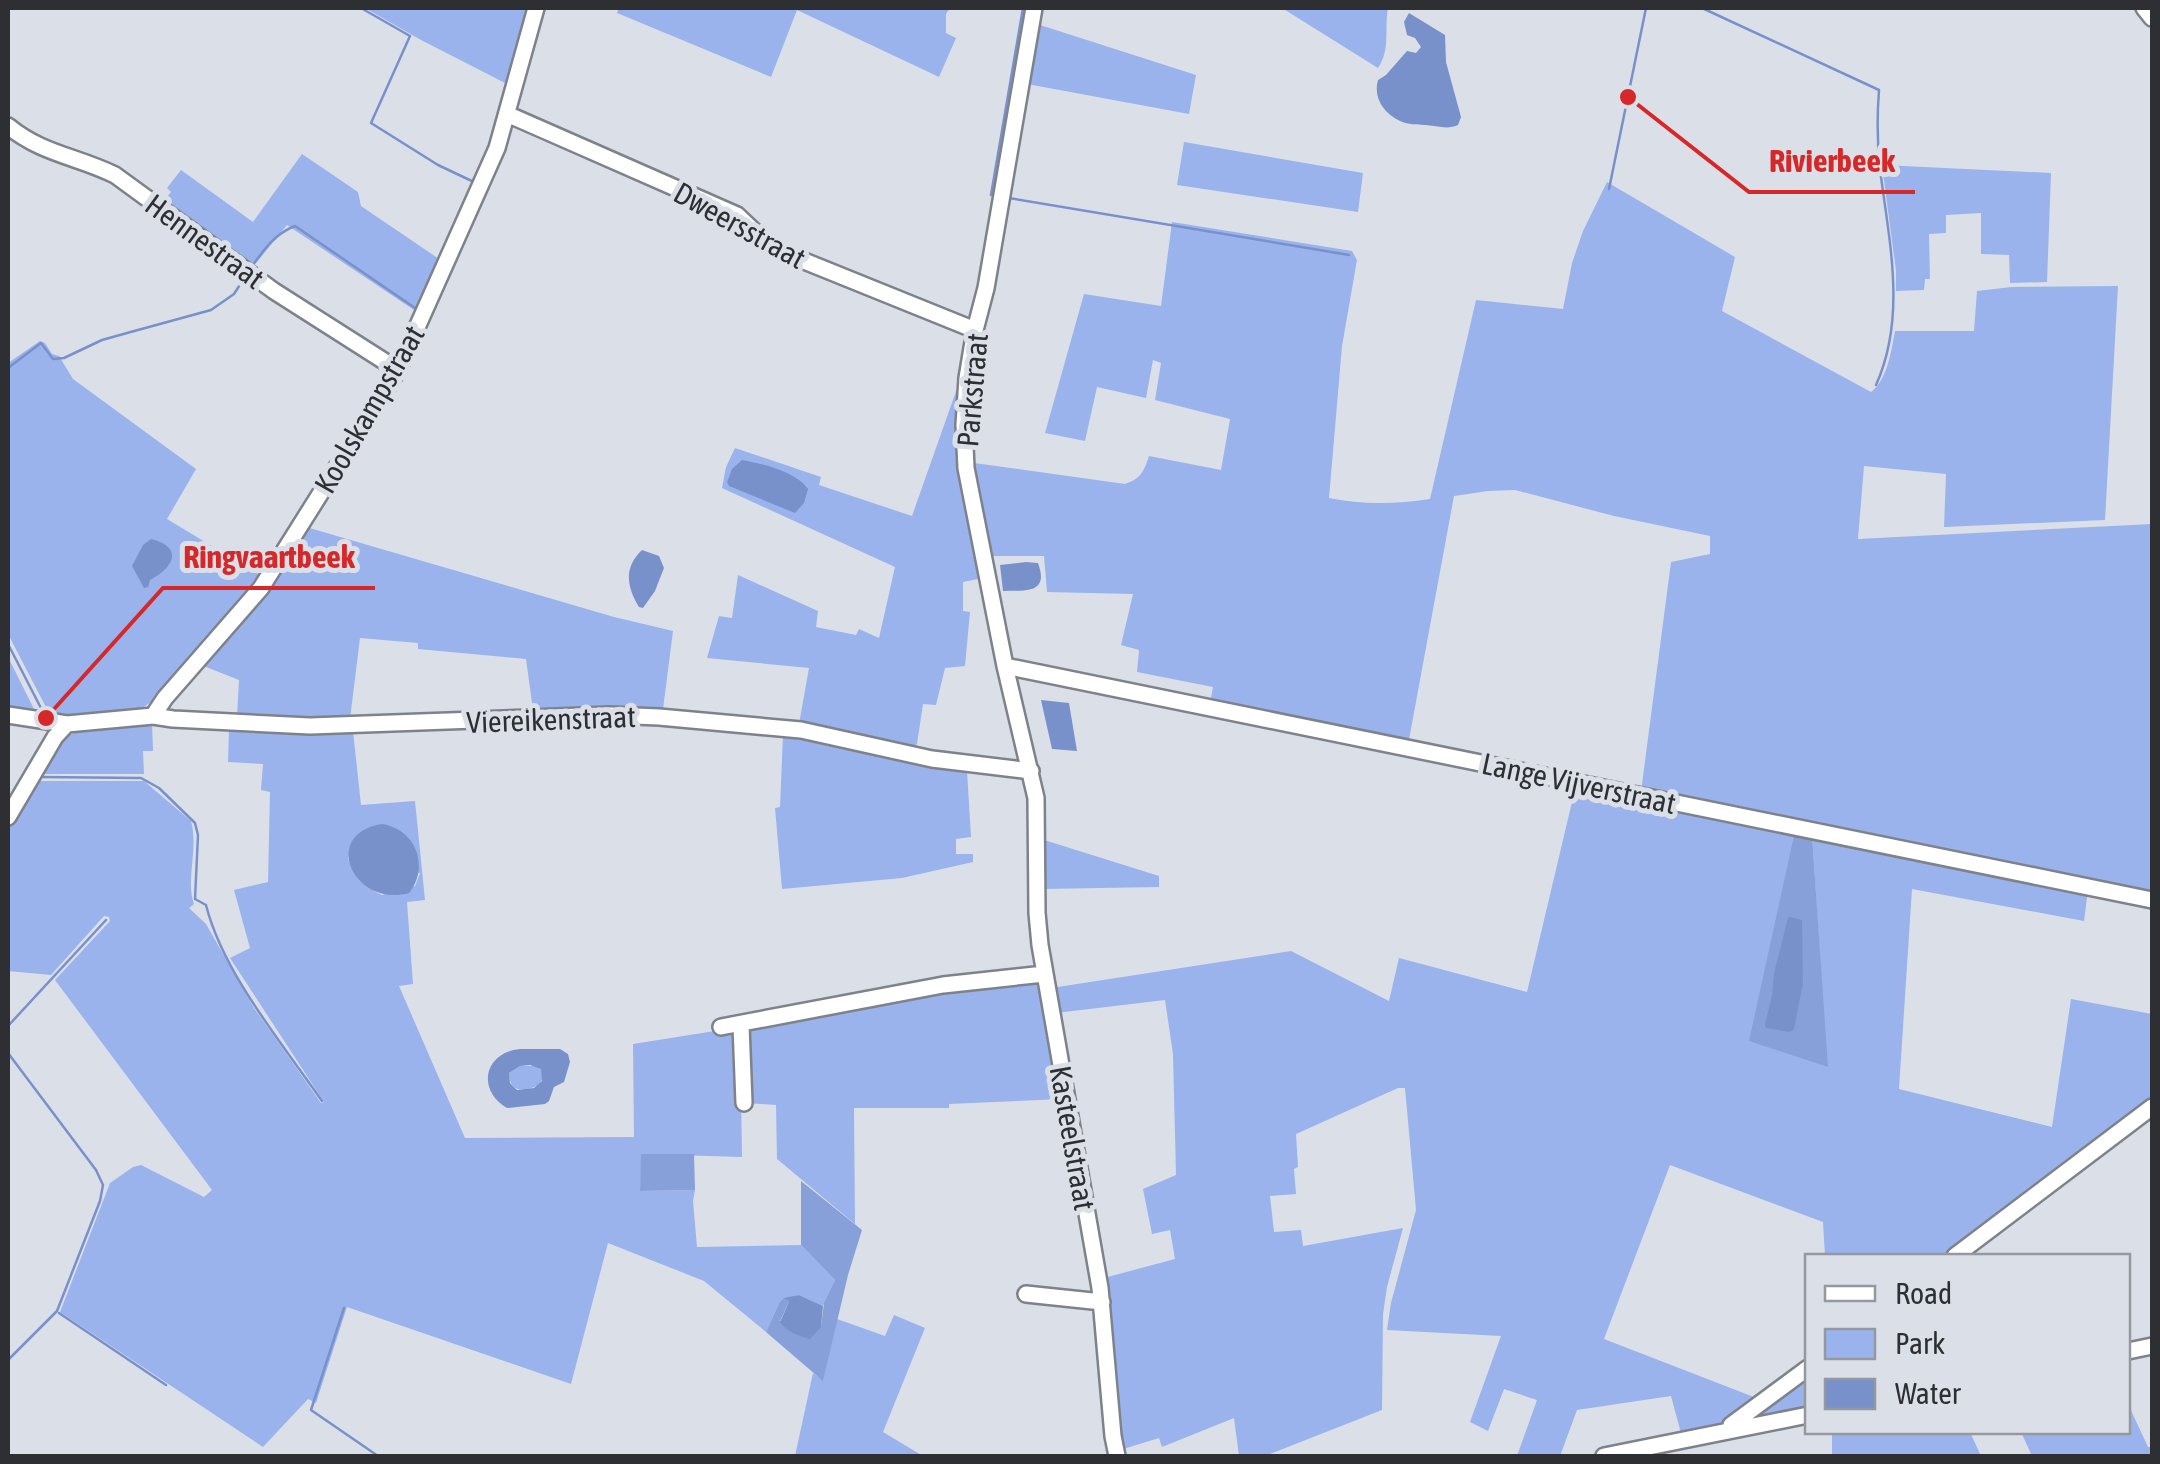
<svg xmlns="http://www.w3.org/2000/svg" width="2160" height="1464" viewBox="0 0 2160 1464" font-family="'Asap Condensed',sans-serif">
	<rect width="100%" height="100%" fill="#dbdfe8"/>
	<path fill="#9ab3ed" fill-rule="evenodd" d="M365,8h165l-19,78 -90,-46z
		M619,8h331l-4,6v19l10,5 -17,39 -142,-67 -26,67 -154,-64z
		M1282,8h106c-4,21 3,41 -10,60z
		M1037,24l159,51 -7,39 -162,-30z
		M1184,142l179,31 -5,39 -181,-27z
		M302,154l56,38 3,14 81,55 -22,53 -133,-89 -35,43 -89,-66 8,-10 -4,-4 14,-18 72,52z
		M1882,165l169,8 -4,109 -37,1 -1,-28 -28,-1v-41l-35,2v18l-17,1 1,45h-5l-1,11 -28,1v-20z
		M1607,182l128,75 -13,54 149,81c17,-13 20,-41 24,-61h79l3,-40 34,-4 107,-1 -13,234 -161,7 2,-53 -82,-8 -6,73 294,-15v371l-511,-103 30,-230 39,-8v-18l-96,-20 -99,-26 -27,1 -34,5 -46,249 -198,-42 3,-16 -76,-15 2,-22 -18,-5 12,-51 -86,-2 -3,-36h-56l-14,-93 151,21c15,-5 19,-12 24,-28l72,14 9,-51 -75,-19 6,-37 -8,-3 -7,38 -49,-11 -12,54 -40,-8 39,-139 77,12 11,-84 180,29 5,9 -15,86 -13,152c34,7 67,6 101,1l46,-199 87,9 9,-46 11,-32z
		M40,341l5,2 7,11 7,2 14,23 123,90 -29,50 96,58 -49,59 -63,66 -9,6 -67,7 -26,-2 -41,-79v-271z
		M960,380l23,198 -20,4v29l7,1 -5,54 -20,2 -9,37 -13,-1 -6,40 -5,5 -113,-25 10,-56 -102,-10 12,-42 13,2 6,-43 80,36 -2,16 40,8 3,-6 20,9 16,-71 -173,-79 4,-21 9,-19 86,29 -2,8 93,31z
		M306,527l308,90 59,14 -10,78 -4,3 -55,-4 -71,2 -7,-51 -108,-10v-6l-58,-5 -10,81 -113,-2 2,-37 -38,-15z
		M8,657l27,54 -27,-4z
		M152,723l1,28h-10l1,23h-106c5,-9 10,-20 18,-28 21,-25 66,-21 96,-23z
		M229,728l124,3 8,74 54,-4 10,99 -18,2 6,82 -14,2 66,152 169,-1 -1,-93 107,-17 2,130 -100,-3 -2,37 55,-1 -2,11 4,46 104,-2 34,35 -12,26 -24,-11 -20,8 -13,29 -62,-51 -96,-38 -37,141 -224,-77 -31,96 -8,-4 -45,48 -203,-135 50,-129 23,-16 8,-2 63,32 8,-7 -157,-210 55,-59 -1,-4 -5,-1 -53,59 -43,-4v-141l28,-49h108l47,40c8,29 -6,59 3,83l-5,4 17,16 48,84 67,95 3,-1 -94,-144 20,-10 -16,-58 34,-8 2,-90 -9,-2 2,-26 -35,-2zM348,857l72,16 -5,13 -33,9c-19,-9 -29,-17 -34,-38z
		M783,735c62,8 122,27 184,36l4,66 -15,2v15h17v8l-71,16 -120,11 -7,-81 5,-1z
		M1576,785l219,46 32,235 -15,-231 276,55 -4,31 -172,-32 -13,200 153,38 19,-128 81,15v87l-204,155h-123l-2,-34 -153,-57 -66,174 155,60 -41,29 -36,9 -11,-41 -94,14 -17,46h-43l20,-56 -33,-11 -16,42 -18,-9 31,-86 -114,-6 4,-27 25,-93 -11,-122h-7l-102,46 2,33 -4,2 2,25 -26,2 4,36 27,-2 2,16 100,-18 -16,59 -4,27 -1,96 -117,46h-26l-5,-38 -72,29 -3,-9 -39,12 -16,-172 71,-19 -5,-29 -18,4 -9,-45 33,-14 -3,-121 -8,-54 -109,13 -5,-25 240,-37 98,50 10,-43 128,34z
		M1041,839l118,37v11l-117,2z
		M1035,980l5,2 21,117 -112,5v4h-95l1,116 -78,-65 -1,-54 -30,-2 -2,-64 6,-13 187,-38z
		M520,1066h18l3,3 2,9 -4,7c-14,7 -30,8 -30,-12z
		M894,1315l31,13 -42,104 40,24h-128l18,-83 10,7 14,-61 48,17z
		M1807,1374v38l-56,11 -1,-6z
		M2128,1404l20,43h4v9h-120l-11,-24h107z
		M1832,1432h138l11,24h-149z"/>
	<path fill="#87a0da" d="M1795,831l17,4 16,232 -79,-26z
		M641,1154h53l1,36 -55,1z
		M801,1181l61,49 -14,45 -25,106 -57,-49 13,-29 5,-5 5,4 -9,19 41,6 3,-24 11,-23 -34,-35z"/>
	<path fill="#7991ca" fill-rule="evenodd" d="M1409,13l36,22 1,27 15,55 -3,8c-10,4 -14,2 -24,1 -11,-2 -24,0 -34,-5 -17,-8 -27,-24 -22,-41l8,-5 21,-24 9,2 5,-6 -6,-9 -8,-3 -3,-13z
		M742,460c21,4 53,11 66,29l-4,14 -9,10 -66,-27 -2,-4 5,-13z
		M151,539c33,8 23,29 -1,41l-2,7 -4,1 -12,-22 11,-21z
		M642,550l17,6 5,12 -9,23 -12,17 -4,-1c-12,-20 -16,-39 3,-57z
		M1026,562l12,1c12,32 -15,27 -35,28l-3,-26z
		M1041,700l28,3 8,48 -25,-2z
		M382,824c34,5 48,43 27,69 -56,15 -89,-59 -27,-69z
		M1790,917l12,3 1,63 -9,46 -4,3 -24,-4 -1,-3 7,-30 2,-22 14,-55z
		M520,1049h40l8,5 2,8 -6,20 -10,5 -5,14 -4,3 -38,4c-30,-17 -24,-55 13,-59zM530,1065l11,4 1,12 -8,7 -17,2 -7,-7 -1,-10 11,-7z
		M799,1295l24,11 -2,21 -11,12c-11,-3 -23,-7 -30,-17l9,-20 -5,-4z"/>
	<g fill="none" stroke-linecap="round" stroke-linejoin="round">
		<path stroke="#7991ca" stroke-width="2.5" d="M361,8l49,28 -39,87 67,42 38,18
			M1702,8l177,82c-2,26 -2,52 1,79 9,72 27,147 -4,216
			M1609,189l37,-181
			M991,195l32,-187
			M1009,198l340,57
			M250,269c13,-18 24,-35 45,-43l123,84
			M8,368l33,-25 12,16 11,-1 38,-18 25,-7 84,-23 23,-16 9,-14
			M8,644l35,68
			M40,777l101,1 18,10 36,35 3,12 -3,64 11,6c17,68 76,138 116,196
			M8,1026l98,-106
			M8,1053l88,117 7,15 -3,16 -43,110 -49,49
			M344,1308l-33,102 67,46
			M59,1313l107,72"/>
		<g stroke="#7e828a" stroke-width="20">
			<path id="minor" d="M1034,8l-48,280 -11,42 -8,48 -3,47 2,43 39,198 31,132 1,115 3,32 60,343 13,148 4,20
				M2144,8l8,10
				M507,114l230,101 35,33 203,82
				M8,126c34,28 68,30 107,49l159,116 124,79
				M1005,666l1147,234
				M8,715l59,9 86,-8 20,3 137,7 300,-11 49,2 142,13 131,29 99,12
				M153,716l12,-18 96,-110 137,-218 99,-222 39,-140
				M8,817l47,-80 12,-13
				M741,1025l3,78
				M721,1027l222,-42 101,-11
				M1955,1256l197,-149
				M1026,1294l76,8
				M2128,1351l24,-5
				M1730,1430l1,-5 77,-57
				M1604,1456l204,-41"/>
		</g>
		<use href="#minor" stroke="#fff" stroke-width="15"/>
	</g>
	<g text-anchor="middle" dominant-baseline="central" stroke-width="10" stroke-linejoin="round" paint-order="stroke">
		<g font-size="30" fill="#2d2f32" stroke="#dbdfe8">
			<text transform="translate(740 225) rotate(29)">Dweersstraat</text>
			<text transform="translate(205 241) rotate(36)">Hennestraat</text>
			<text transform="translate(972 390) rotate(-85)">Parkstraat</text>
			<text transform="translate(369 409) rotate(-60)">Koolskampstraat</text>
			<text transform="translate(551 719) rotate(-2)">Viereikenstraat</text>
			<text transform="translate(1579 783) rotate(12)">Lange Vijverstraat</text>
			<text transform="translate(1073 1138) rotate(80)">Kasteelstraat</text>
		</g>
	</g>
	<path fill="none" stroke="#d62828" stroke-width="4" d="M1628 97L1749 192H1915M46 718L163 588H375"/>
	<g fill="#d62828" stroke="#dbdfe8" stroke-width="4">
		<circle cx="1628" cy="97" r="10"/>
		<circle cx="46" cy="718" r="10"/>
	</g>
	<g font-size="32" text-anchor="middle" font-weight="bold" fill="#d62828" stroke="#dbdfe8" stroke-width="10" stroke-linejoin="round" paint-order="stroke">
		<text x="1832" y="172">Rivierbeek</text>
		<text x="269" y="568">Ringvaartbeek</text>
	</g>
	<rect width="2160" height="1464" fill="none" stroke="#2d2f32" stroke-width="20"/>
	<rect x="1805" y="1254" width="325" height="180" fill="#dbdfe8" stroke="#95999f" stroke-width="2.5"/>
	<rect x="1825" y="1286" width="50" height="15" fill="#ffffff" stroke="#95999f" stroke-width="2.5"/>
	<text x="1895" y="1304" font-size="30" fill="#2d2f32">Road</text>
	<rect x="1825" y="1329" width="50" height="30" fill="#9ab3ed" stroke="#95999f" stroke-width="2.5"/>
	<text x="1895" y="1354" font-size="30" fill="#2d2f32">Park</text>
	<rect x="1825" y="1379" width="50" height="30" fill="#7991ca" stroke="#95999f" stroke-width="2.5"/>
	<text x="1895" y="1404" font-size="30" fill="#2d2f32">Water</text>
</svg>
